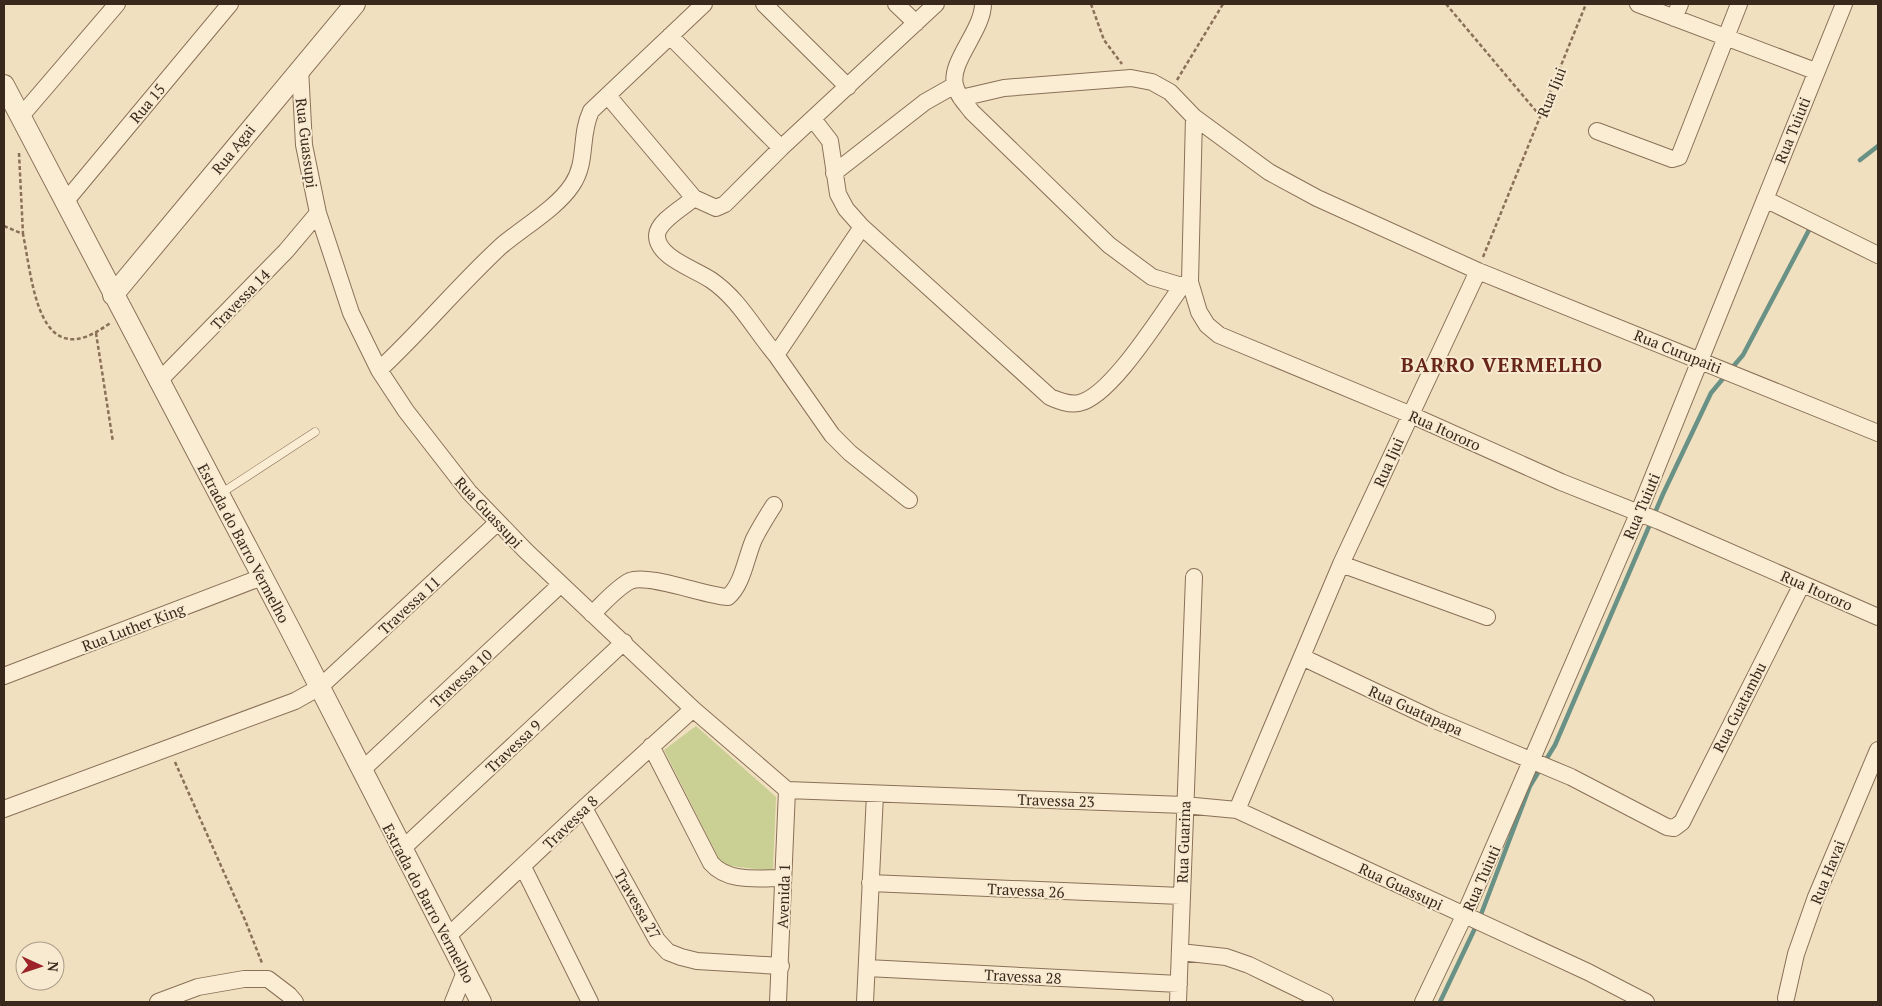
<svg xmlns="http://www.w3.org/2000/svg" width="1882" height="1006" viewBox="0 0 1882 1006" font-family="'PT Serif',serif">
	<rect width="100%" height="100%" fill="#f0e0c0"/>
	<path fill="#cacf93" d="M696,726l80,71 -3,74 -51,-6 -58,-115z"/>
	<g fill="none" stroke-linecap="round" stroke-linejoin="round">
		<path stroke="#699185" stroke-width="4.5" d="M1860,160l18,-14
			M1731,369l12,-14 66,-125
			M1480,917l50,-131 25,-41 108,-251 48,-101 15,-18
			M1440,1002l37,-78"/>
		<g stroke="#8a7057" stroke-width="9">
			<path id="service" d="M220,494l95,-62"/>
		</g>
		<g stroke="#8a7057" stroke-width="18">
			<path id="minor" d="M764,4l84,83
				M896,4l20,19
				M983,4c0,26 -34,58 -28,81 2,10 11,19 17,27l137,133 43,32 30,9
				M1638,4l177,67
				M1674,18l6,-14
				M670,36l111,112
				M300,68l4,77 14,68 33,100 28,57 27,41 63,81 57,59 167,158 94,81 397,15 53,5 351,162 58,30
				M608,96l86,102 22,10 9,-4 56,-56 155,-144
				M961,98l43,-10 127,-10 21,4 18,10 24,25 75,55 48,26 161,73 400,162
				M21,116l96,-112
				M1194,117l-4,165 9,30 8,13 12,10 190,79 152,68 98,39 219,96
				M813,119l17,22 8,53 8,15 16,18
				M1597,131l75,28 7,-2 60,-153
				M834,173l91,-71 30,-17
				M694,198c-10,9 -36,23 -37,37 -1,22 38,34 54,45 28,19 43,49 65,75l86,-128 188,170c9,4 19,8 29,6 32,-6 83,-90 103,-117l8,-4
				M1765,199l113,56
				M65,202l165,-198
				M776,355l56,80 18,18 59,47
				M379,370c42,-39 79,-84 121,-123 22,-19 57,-39 72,-62 16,-24 7,-48 19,-74l113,-107
				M158,382l128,-131 32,-38
				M1341,564l146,53
				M592,614c12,-11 24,-26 38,-33 17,-8 76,15 98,16 15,-13 18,-40 26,-58 6,-12 13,-23 20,-34
				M1302,657l133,63 136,57 96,50 7,1 8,-6 120,-238
				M4,676l258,-99
				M651,746l60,117c17,20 48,15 72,15
				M361,771l199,-186
				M584,808l73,132 11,12 13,5 16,4 84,5
				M4,809l291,-108 25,-14 177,-164
				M1237,810l104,-246 137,-293
				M401,850l223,-208
				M523,867l67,135
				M870,883l311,13
				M448,936l136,-128 109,-99
				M1180,952l46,5 23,8 76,37
				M867,968l312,16
				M1786,998l10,-44 20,-57 62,-147
				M158,1002l40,-15 46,-8h24l21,16 6,7
				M453,1002l12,-30
				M778,1002l9,-212
				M865,1002l10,-208
				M1178,1002l16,-425
				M1423,1002l41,-86 174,-402 206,-510"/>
		</g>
		<g stroke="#8a7057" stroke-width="22">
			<path id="tertiary" d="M4,85l287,546 190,371
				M113,295l242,-291"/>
		</g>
		<path stroke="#8a7057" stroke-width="2.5" stroke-dasharray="4 2.5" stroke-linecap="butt" d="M1091,4l13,36 18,24
			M1446,4l95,113
			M1177,80l46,-76
			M19,153l4,81
			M4,226l19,8c10,49 15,143 87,89
			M1483,257l103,-253
			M96,333l17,109
			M175,762l70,158 17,43"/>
		<use href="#service" stroke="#fbedd3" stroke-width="8"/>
		<use href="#minor" stroke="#fbedd3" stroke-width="16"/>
		<use href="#tertiary" stroke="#fbedd3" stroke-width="20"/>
	</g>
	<g text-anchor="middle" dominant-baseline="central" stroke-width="4" stroke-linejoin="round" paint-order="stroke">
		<g font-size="15" fill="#39291c" stroke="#f7ead0">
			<text transform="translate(1551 92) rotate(-68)">Rua Ijui</text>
			<text transform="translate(147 103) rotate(-50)">Rua 15</text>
			<text transform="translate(1792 130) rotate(-68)">Rua Tuiuti</text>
			<text transform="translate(307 143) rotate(83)">Rua Guassupi</text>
			<text transform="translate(233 149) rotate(-51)">Rua Agai</text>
			<text transform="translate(240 299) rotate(-46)">Travessa 14</text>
			<text transform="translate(1678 351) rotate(22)">Rua Curupaiti</text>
			<text transform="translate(1445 430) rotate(24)">Rua Itororo</text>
			<text transform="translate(1388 462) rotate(-66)">Rua Ijui</text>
			<text transform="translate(1641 506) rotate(-67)">Rua Tuiuti</text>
			<text transform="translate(489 512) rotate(47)">Rua Guassupi</text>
			<text transform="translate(244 543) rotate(62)">Estrada do Barro Vermelho</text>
			<text transform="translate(1817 590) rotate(24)">Rua Itororo</text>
			<text transform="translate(409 605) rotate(-43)">Travessa 11</text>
			<text transform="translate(133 627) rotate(-21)">Rua Luther King</text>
			<text transform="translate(461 678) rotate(-43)">Travessa 10</text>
			<text transform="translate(1739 707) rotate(-63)">Rua Guatambu</text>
			<text transform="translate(1416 710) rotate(24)">Rua Guatapapa</text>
			<text transform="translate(513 746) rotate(-43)">Travessa 9</text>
			<text transform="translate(1056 800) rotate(2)">Travessa 23</text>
			<text transform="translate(570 822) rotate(-44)">Travessa 8</text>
			<text transform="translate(1183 842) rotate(-88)">Rua Guarina</text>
			<text transform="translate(1827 872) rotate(-68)">Rua Havai</text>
			<text transform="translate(1481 878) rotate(-66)">Rua Tuiuti</text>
			<text transform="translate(1401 886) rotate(25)">Rua Guassupi</text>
			<text transform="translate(1026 890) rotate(3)">Travessa 26</text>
			<text transform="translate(783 896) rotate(-88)">Avenida 1</text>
			<text transform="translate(429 903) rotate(62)">Estrada do Barro Vermelho</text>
			<text transform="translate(638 904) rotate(60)">Travessa 27</text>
			<text transform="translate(1023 976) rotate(3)">Travessa 28</text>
		</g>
		<g font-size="20" font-weight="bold" letter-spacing="1" fill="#682619" stroke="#f7ead0">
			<text x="1502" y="364">BARRO VERMELHO</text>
		</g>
	</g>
	<rect width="1882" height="1006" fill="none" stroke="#39291c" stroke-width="10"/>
	<g transform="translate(40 966) rotate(93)"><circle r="24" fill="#f7ead0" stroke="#ab9d88"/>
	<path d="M0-4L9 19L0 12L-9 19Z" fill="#9d2328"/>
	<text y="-8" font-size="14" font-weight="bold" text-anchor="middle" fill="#39291c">N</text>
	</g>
</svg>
